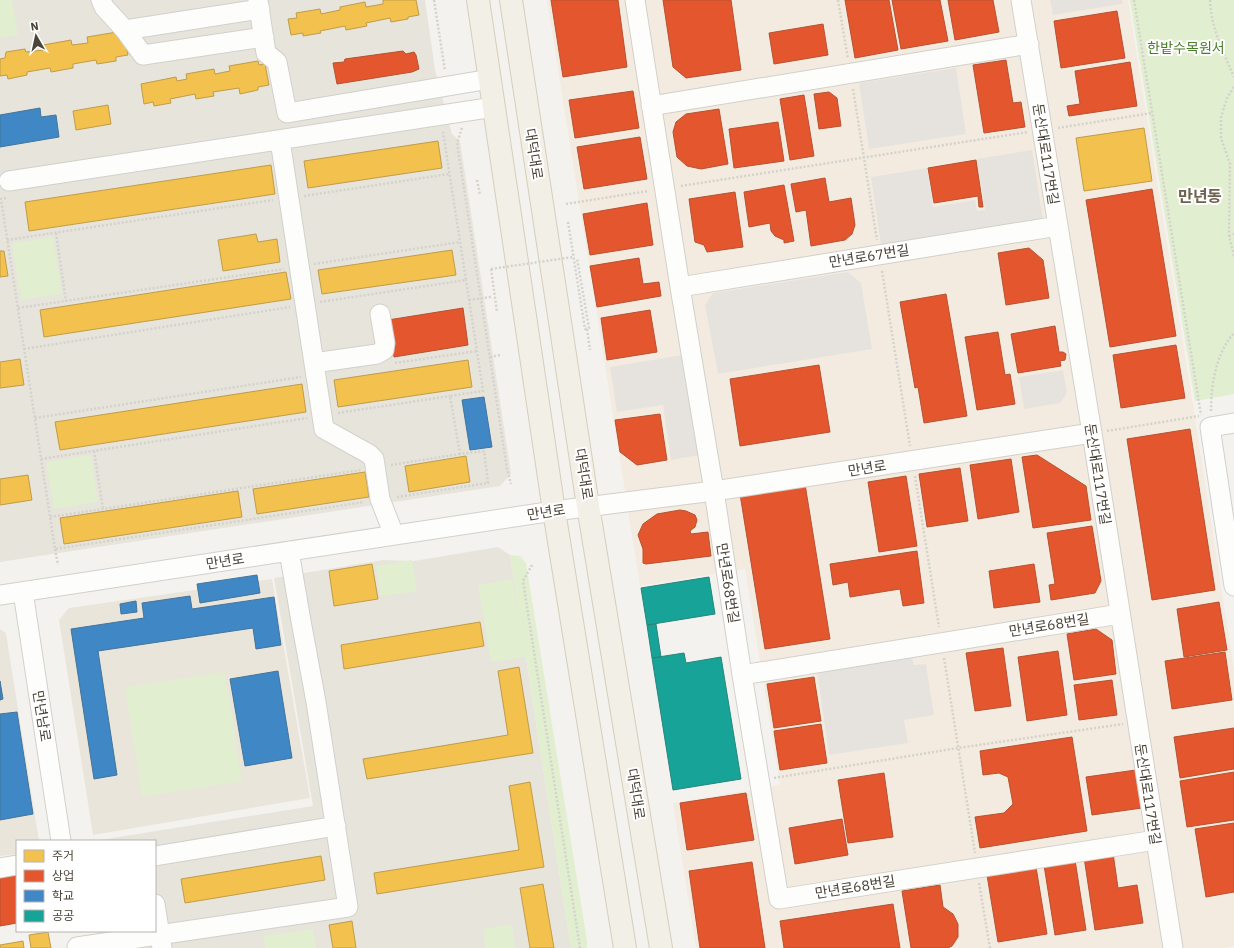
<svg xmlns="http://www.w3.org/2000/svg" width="1234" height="948" viewBox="0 0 1234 948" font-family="'IBM Plex Sans','Noto Sans KR',sans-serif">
	<rect width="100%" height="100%" fill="#f4f2ee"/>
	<path fill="#e7e4dc" d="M0,0h425l10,70 17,64 8,7 49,319 2,14 -11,12 -500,76z
		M498,547l12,8 61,393h-471l-2,-17h57v-90h-61l219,-35 -39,-228 109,-18 31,1z"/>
	<path fill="#f3ebdf" d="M547,0h581l65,405 41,264v277l-10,2h-528l-23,-145 107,-18 -35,-216 -105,17z"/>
	<path fill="#eae5da" d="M272,579l38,219 -217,37 -34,-215 10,-12z
		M0,629l6,4 33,208h-22v13l-17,2z"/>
	<path fill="#e1eecf" d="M0,0h12l6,35 -18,3z
		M1130,0h104v394l-39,7z
		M53,237l9,57 -41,6 -9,-57z
		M91,455l7,47 -44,7 -8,-47z
		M510,555l10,1 6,7 61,378v7h-16l-45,-291 -35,5 -13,-77 34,-6 10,56z
		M412,560l5,31 -37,5 -4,-30z
		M225,672l17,109 -100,16 -17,-110z
		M512,924l3,24h-30l-2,-19z
		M313,929l3,19h-51l-2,-12z"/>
	<path fill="#e6e3df" d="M1050,0h72v4l-69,11z
		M956,68l10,66 -97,15 -10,-66z
		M1032,150l11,70 -162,25 -10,-68 56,-9 6,39 42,-7 2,11 8,-1 -8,-51z
		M848,272l13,11 11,66 -154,25 -13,-69 8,-12z
		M683,355l16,100 -28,5 -8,-55 -46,7 -7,-45z
		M1063,370l4,23 -7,10 -36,6 -5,-32z
		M912,657l2,8 12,-1 8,51 -30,5 4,23 -79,12 -12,-84z"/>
	<path fill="#f2c14e" stroke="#c09c48" d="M383,0h33l3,15 -11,2v2l-17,3 -1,-4 -24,5 1,3 -21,4 -1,-4 -25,5 1,2 -18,3v-3l-12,2 -3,-16 9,-1 -1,-5 24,-4 1,5 19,-4v-3l25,-5 1,5 17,-3z
		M117,32l1,5 6,-1 4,19 -12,2v4l-19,3 -1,-4 -23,4v4l-22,4 -1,-4 -23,4v3l-19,4 -1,-4 -7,1v-17l5,-1 1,-6 19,-3 1,3 18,-2 -1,-5 28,-5 1,5 16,-2 -1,-6z
		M258,61l1,4 6,-1 4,21 -11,2v3l-18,4 -1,-6 -26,4 1,4 -18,3 -1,-5 -25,5 1,4 -17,3 -1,-4 -9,2 -3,-20 35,-7 1,4 10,-2 -1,-5 28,-5 1,5 15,-3 -1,-5z
		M108,105l3,19 -35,6 -3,-19z
		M1144,128l8,53 -68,10 -8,-53z
		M438,141l4,27 -134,20 -4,-27z
		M271,165l4,29 -246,37 -4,-29z
		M256,234l2,8 19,-3 3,23 -57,9 -5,-31z
		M452,250l4,25 -134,19 -4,-24z
		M0,251h4l4,25 -8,1z
		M286,272l5,27 -247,38 -4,-27z
		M20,359l4,26 -24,3v-26z
		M468,360l4,27 -134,20 -4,-27z
		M302,384l4,28 -246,38 -5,-28z
		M466,456l4,26 -61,10 -4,-26z
		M365,472l4,25 -112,17 -4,-25z
		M28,475l4,25 -32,5v-26z
		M238,491l4,26 -178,27 -4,-26z
		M372,564l6,35 -44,7 -5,-35z
		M480,622l4,24 -140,23 -3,-24z
		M519,667l14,86 -166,26 -4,-20 145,-24 -10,-64z
		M530,782l14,85 -167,27 -3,-21 145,-23 -10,-64z
		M321,856l4,24 -140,23 -4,-24z
		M543,884l11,64h-24l-10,-60z
		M352,921l4,27h-23l-4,-23z
		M48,932l3,16h-20l-2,-13z
		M23,941l1,7h-24v-3z"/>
	<path fill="#e4572e" stroke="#b65131" d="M551,0h67l9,67 -64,10z
		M663,0h68l10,70 -55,8 -13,-11z
		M845,0h44l9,50 -43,8z
		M892,0h48l8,41 -47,8z
		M948,0h45l6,32 -44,8z
		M1117,11l8,47 -64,10 -7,-47z
		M823,24l5,31 -54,9 -5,-31z
		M403,51l3,3 8,-2 2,3 3,14 -7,3 -75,12 -4,-21 11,-1 1,-3z
		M1006,60l7,43 8,-1 4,25 -41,6 -11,-68z
		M1130,62l7,44 -68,10 -2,-10 13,-2 -5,-33z
		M633,91l6,37 -64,10 -6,-38z
		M829,92l8,6 4,28 -22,3 -5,-35z
		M804,95l10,61 -24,4 -10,-61z
		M719,109l9,55 -27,5 -14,-3 -10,-9 -4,-25 3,-10 10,-8z
		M778,122l6,39 -50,7 -5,-39z
		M640,137l7,42 -63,10 -7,-42z
		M976,160l7,47h-4l-1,-11 -44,7 -6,-35z
		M825,178l4,24 22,-4 4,27 -3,9 -7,6 -34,6 -5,-36 -10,2 -5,-28z
		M784,185l10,56 -10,2v-3l-9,-4 -4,-5 -1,-8 -21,4 -5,-35z
		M1152,189l24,147 -66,11 -24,-147z
		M735,192l8,55 -36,5 -3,-7 -9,-3 -6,-43z
		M647,203l6,42 -63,10 -7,-41z
		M1029,248l14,12 6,38 -43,7 -8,-52z
		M639,258l4,26 16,-2 2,14 -64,11 -7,-41z
		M946,294l21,122 -43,7 -6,-36 -3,1 -15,-86z
		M463,308l5,37 -74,12 -6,-37z
		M650,310l7,42 -50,8 -6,-42z
		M1055,326l4,26h4l3,2 -1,6 -5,1 1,5 -43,7 -7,-39z
		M998,332l7,43 5,-1 5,30 -38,6 -12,-73z
		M1176,345l9,53 -64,10 -8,-53z
		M819,365l11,67 -90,14 -10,-67z
		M660,414l7,46 -30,5 -17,-13 -5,-32z
		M1190,429l25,161 -63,10 -25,-161z
		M1037,455l49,31 5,34 -58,8 -11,-71z
		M1011,459l8,53 -41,7 -8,-54z
		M960,468l8,53 -41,6 -8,-53z
		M906,476l11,70 -38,6 -11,-70z
		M805,484l25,155 -65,10 -25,-155z
		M680,510l6,1 9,4 2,5 -2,7 -5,4 1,3 17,-2 3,24 -65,8 -3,-1v-14l-5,-14 5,-11 14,-10z
		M1092,526l9,55 -6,12 -44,7 -2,-15 6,-1 -8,-51z
		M917,551l7,52 -21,3 -3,-17 -50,8 -2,-15 -15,3 -3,-21z
		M1034,564l6,38 -46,6 -5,-37z
		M1219,602l8,48 -43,7 -7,-48z
		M1096,629l16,11 4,34 -42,6 -7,-46z
		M1003,648l8,58 -36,5 -9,-58z
		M1058,651l9,64 -40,6 -9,-64z
		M1225,652l7,48 -60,9 -7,-48z
		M814,677l7,44 -47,7 -7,-44z
		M1112,680l5,35 -38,5 -5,-35z
		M821,724l6,39 -47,7 -6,-39z
		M1234,728v41l-54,9 -6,-41z
		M1072,737l15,94 -107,17 -5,-31 29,-4 9,-9 -5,-27 -9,-4 -16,2 -3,-24z
		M1136,770l6,38 -50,7 -6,-38z
		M1234,772v48l-47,7 -7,-46z
		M884,773l9,64 -45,6 -10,-63z
		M746,793l8,47 -67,10 -7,-47z
		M842,819l6,36 -53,9 -6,-36z
		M1234,823v69l-28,5 -11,-68z
		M1113,853l5,35 19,-3 6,38 -48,7 -11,-73z
		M1075,860l11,70 -31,5 -11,-70z
		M752,862l13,86h-65l-11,-77z
		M1036,867l11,67 -49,8 -11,-67z
		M17,875v48l-17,3v-48z
		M940,885l3,22 10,7 5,10v13l-6,9 -4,2h-37l-9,-57z
		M893,904l7,44h-116l-4,-27z"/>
	<path fill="#3f88c5" stroke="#43749b" d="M40,108l1,9 15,-2 3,22 -59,10v-32z
		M484,397l8,50 -22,3 -8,-50z
		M257,575l3,18 -60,10 -3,-19z
		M190,596l2,13 82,-12 7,48 -25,4 -3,-21 -155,23 19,124 -23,4 -23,-150 73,-11 -2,-15z
		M136,601l1,11 -16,2 -1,-10z
		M278,671l14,87 -47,8 -15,-87z
		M0,681l3,18 -3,1z
		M17,712l16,102 -33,6v-106z"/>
	<path fill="#17a398" stroke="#27867c" d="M709,577l6,37 -68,11 -6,-37z
		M656,624l5,33 -9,1 -5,-33z
		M684,653l2,10 35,-6 20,122 -68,11 -21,-132z"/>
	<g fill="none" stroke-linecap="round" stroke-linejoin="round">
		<g stroke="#d2d0cb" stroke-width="21">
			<path id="minor" d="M101,0l3,7 21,23
				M258,0l8,53 11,9 10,51 203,-34
				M635,0l45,287 34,204 28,184 37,224 377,-59
				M1021,0l71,433 81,515
				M260,9l-135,21 18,25 121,-18
				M651,106l378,-62
				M280,140l44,289 45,25 5,5 6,40 14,36
				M9,181l485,-74
				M680,287l378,-61
				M314,363l63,-9 7,-4 1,-7 -5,-29
				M1234,423l-24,4 24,159
				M23,592l38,249
				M0,595l554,-84 160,-20 378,-58
				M742,675l378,-61
				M155,856l181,-30
				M0,868l17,-3
				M155,904l7,44
				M77,947l271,-40 -32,-205 -15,-81 -12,-70"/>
		</g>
		<g stroke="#d6cebb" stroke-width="24">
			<path id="major" d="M478,0l76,511 71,437
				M511,0l77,506 73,442"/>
		</g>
		<path stroke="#d3d2cc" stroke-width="2.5" stroke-dasharray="2 2" stroke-linecap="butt" d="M434,0l11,71
			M838,0l10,59
			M1134,0l67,415
			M1210,0c1,27 13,52 24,77
			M1234,87l-7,11 -6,19v21l9,26 -1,72 5,20
			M853,89l24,151
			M462,128l-5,15 50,326 4,15
			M1058,128l94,-15
			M477,180l3,15
			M681,186l347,-54
			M304,196l145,-22
			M6,198l-5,1 54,350 309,-47
			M566,204l82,-13
			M568,222l17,107 4,-1 -12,-70
			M56,233l10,68
			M1229,236l5,-2
			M7,240l266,-40
			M314,264l146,-22
			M491,269l6,43
			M882,271l28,175
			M469,300l22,-3
			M320,302l146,-22 -23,-148
			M18,308l266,-39
			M587,329l3,21
			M24,349l266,-42
			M490,357l10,-2
			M395,363l82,-12
			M1211,411c0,-26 5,-58 23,-78
			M338,413l112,-17
			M35,418l266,-41
			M1107,431l92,-15
			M94,451l9,58
			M41,459l266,-41
			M391,465l69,-11
			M915,476l24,151
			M397,497l91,-14 -4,-32 -24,3 -10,-58 33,-5 -17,-111
			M50,517l311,-47
			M55,549l3,16
			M532,565l-9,16 57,367
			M944,658l31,195
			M774,778l184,-30 165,-24
			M979,883l11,65"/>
		<use href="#minor" stroke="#fdfdfc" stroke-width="19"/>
		<use href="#major" stroke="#f2efe6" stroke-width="22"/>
		<path stroke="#d3d2cc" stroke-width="2.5" stroke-dasharray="2 2" stroke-linecap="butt" d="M491,269l82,-12"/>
	</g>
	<g text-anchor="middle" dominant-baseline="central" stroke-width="4" stroke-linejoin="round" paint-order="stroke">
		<g font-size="14" fill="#4a7f2a" stroke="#fff">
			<text x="1186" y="48">한밭수목원서</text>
		</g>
		<g font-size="14" fill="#4b4439" stroke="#fff">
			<text transform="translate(534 154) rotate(81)">대덕대로</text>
			<text transform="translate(1046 154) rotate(81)">둔산대로117번길</text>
			<text transform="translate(869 256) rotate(-9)">만년로67번길</text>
			<text transform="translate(867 468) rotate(-9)">만년로</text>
			<text transform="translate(584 474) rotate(81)">대덕대로</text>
			<text transform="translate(1098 474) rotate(81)">둔산대로117번길</text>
			<text transform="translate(546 512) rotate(-9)">만년로</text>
			<text transform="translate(225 561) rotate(-9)">만년로</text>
			<text transform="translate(728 583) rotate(81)">만년로68번길</text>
			<text transform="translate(1049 625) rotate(-9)">만년로68번길</text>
			<text transform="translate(42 716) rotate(81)">만년남로</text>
			<text transform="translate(636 794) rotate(81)">대덕대로</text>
			<text transform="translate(1148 794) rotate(81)">둔산대로117번길</text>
			<text transform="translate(855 887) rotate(-9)">만년로68번길</text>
		</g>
		<g font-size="16" font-weight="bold" fill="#6e6250" stroke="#fff">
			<text x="1200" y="196">만년동</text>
		</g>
	</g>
	<rect x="16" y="840" width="140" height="92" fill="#ffffff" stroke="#b7b4b0"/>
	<rect x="24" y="850" width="20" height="12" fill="#f2c14e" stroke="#b7b4b0"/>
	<text x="52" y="860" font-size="12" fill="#4b4439">주거</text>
	<rect x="24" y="870" width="20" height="12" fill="#e4572e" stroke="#b7b4b0"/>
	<text x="52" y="880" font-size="12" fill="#4b4439">상업</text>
	<rect x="24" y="890" width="20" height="12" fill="#3f88c5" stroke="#b7b4b0"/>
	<text x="52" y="900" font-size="12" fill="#4b4439">학교</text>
	<rect x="24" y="910" width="20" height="12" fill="#17a398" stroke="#b7b4b0"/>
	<text x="52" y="920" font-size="12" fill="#4b4439">공공</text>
	<g transform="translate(36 36) rotate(351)" stroke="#ffffff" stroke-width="3" paint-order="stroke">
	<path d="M0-3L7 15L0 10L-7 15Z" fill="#4b4439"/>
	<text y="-6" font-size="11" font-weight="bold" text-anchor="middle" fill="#4b4439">N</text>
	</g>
</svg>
